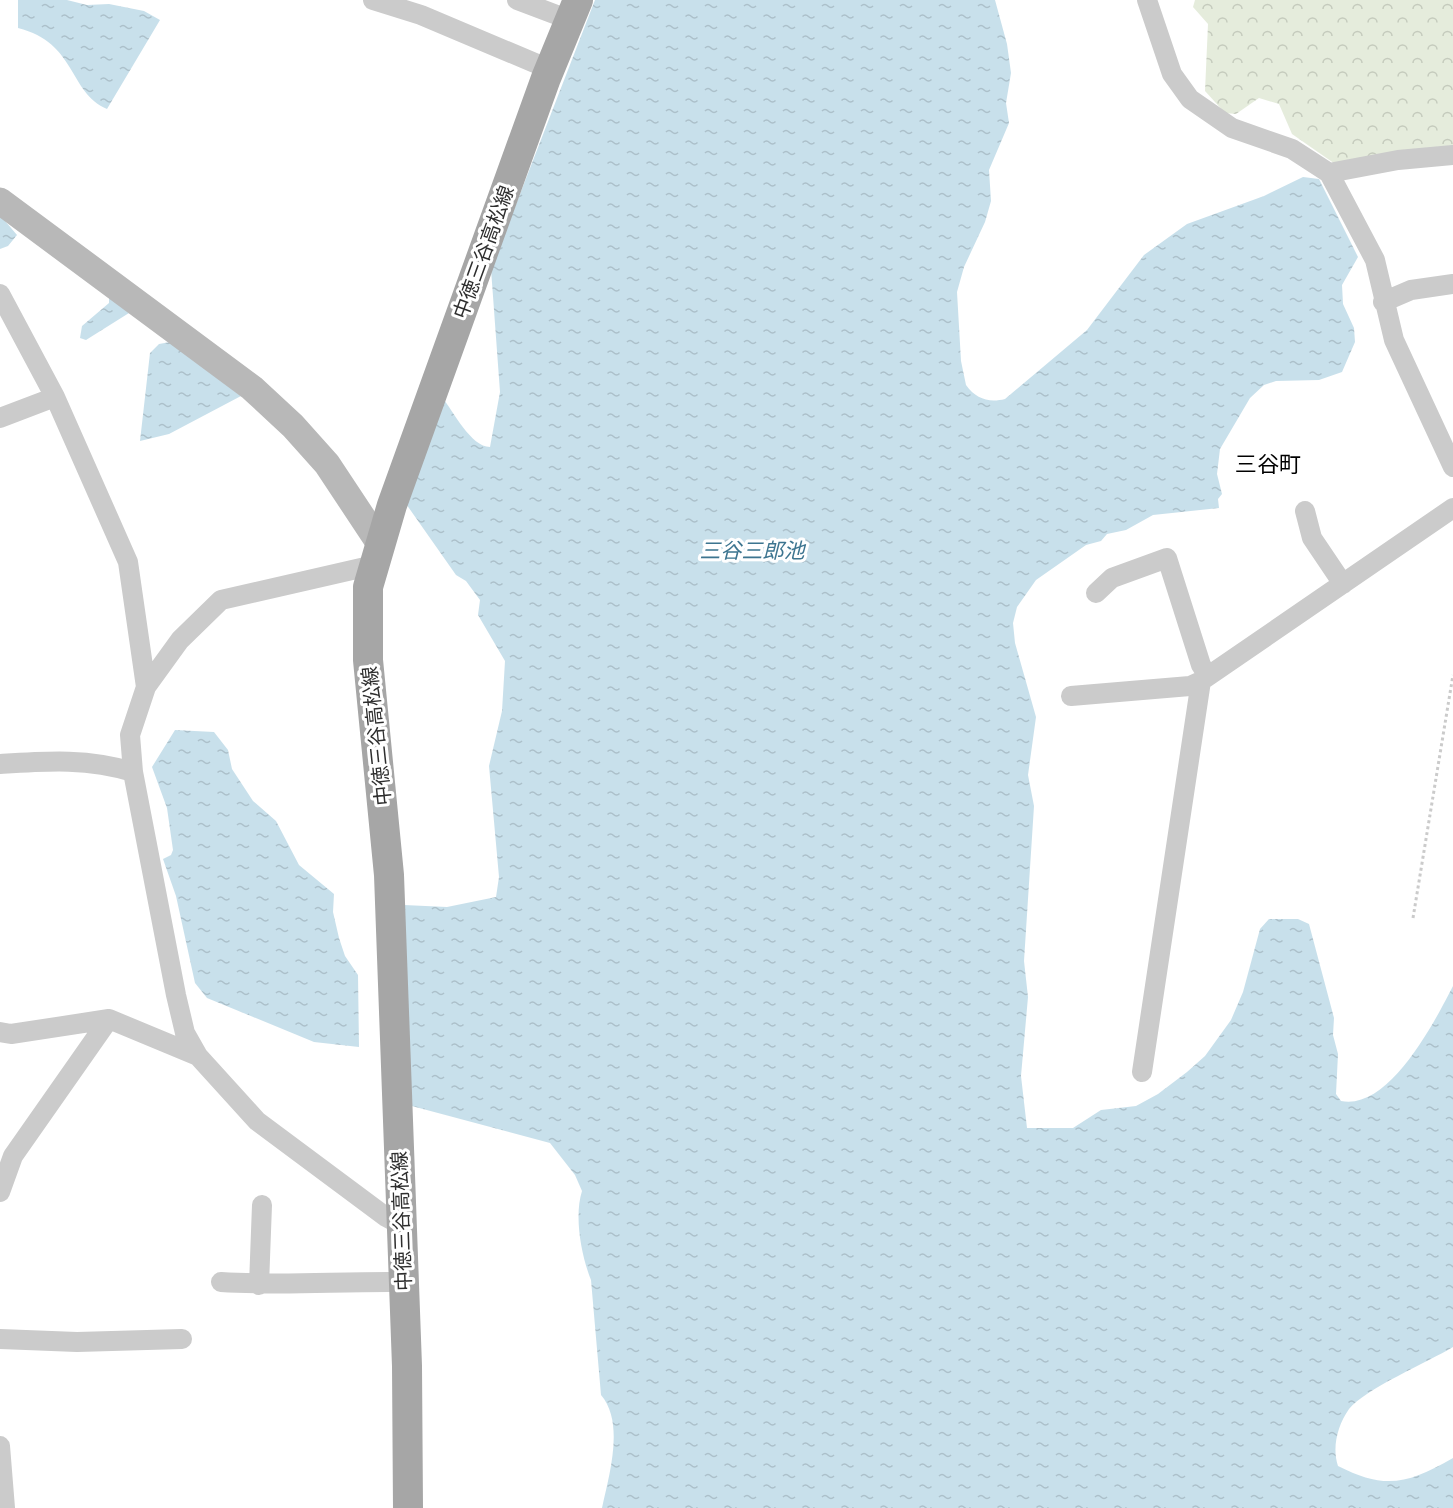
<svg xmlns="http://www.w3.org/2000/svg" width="1453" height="1508" viewBox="0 0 1453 1508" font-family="'Open Sans','Noto Sans JP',sans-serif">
	<defs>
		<pattern id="forest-crowns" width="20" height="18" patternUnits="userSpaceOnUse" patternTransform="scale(1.5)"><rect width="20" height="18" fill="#e5ecdc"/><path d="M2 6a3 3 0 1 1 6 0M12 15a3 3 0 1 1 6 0" fill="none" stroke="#c5cbbd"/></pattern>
		<pattern id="water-ripples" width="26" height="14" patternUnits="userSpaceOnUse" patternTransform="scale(1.5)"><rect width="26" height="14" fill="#c8e0eb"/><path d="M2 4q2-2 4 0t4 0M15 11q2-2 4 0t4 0" fill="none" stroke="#acc0ca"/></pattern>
	</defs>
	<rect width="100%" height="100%" fill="#fff"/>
	<path fill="url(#forest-crowns)" d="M1195,0h258v148l-115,18 -46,-32 -13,-30 -20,-6 -23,16 -11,-1 -20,-22 3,-67 -15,-17z"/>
	<path fill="url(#water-ripples)" d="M18,0h49l20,5 22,-1 35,7 16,9 -53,89c-39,-17 -30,-66 -89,-81z
		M595,0h400l12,44 4,29 -5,30 3,20 -20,47 2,31 -6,21 -21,45 -7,25 4,69 5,24c10,14 23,18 39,14l82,-69 57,-75 43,-31 77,-28 39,-19 16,2 39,78 -16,28 1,19 11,24 1,14 -13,30 -23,8 -43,1 -12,4 -14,13 -30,51 -3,25 5,20 -4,5 1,9 -66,7 -27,15 -19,4 -6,7 -15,4 -50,35 -19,27 -4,16 2,20 21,74 -8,58 6,31 -10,155 4,36 -7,79 6,52h46l28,-18 35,-4 22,-12 29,-22 18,-16 26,-36 12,-28 17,-63 9,-10h29l11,5 25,94 -1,17 5,19 -2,40 5,7c48,10 94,-80 112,-115v361c-25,15 -88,42 -104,62 -12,17 -17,39 -11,57 47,24 70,18 115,-8v50h-851c7,-33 23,-85 -1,-113l-10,-115c-10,-25 -17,-64 -9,-89l-7,-16 -25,-32 -142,-38 -4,-200 43,2 49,-10 3,-20 -10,-111 13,-55 3,-50 -27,-46 2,-15 -14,-19 -10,-6 -52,-74 38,-104c11,14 29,50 48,50l10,-55 -9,-123z
		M0,215l17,20 -9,11 -8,3z
		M109,295l20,18 -43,27 -6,-2 2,-12 27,-23z
		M170,342l71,54 -72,38 -29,7 10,-88 9,-9z
		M175,730l39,2 14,18 4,19 21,32 23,20 23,44 35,29 -1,18 6,26 6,18 13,19 1,72 -45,-5 -107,-44 -12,-15 -19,-87 -13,-37 8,-4 2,-5 -6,-42 -15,-41z"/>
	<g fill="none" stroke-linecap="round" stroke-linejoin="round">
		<path stroke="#cbcbcb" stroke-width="3" stroke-dasharray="3 3" stroke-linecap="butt" d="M1413,918l40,-243"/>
		<path stroke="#cbcbcb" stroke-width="20" d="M373,0l48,15 128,54
			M517,0l53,20
			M1147,0l25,74 18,25 42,29 60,21 37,24 46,87 19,80 59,127
			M1329,173l69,-13 55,-5
			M0,294l55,103 73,165 18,125
			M1383,302l28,-12 42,-6
			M0,418l55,-21
			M1305,511l7,27 31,46
			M374,565l-153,35 -41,40 -34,47 -16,48 3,37 43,223 9,38 13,23 59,65 129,96 15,8
			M1096,593l16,-15 55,-20 34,107 7,11
			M1071,696l119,-10 11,-5
			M0,764c47,-3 88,-6 133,8
			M0,1032l11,2 98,-15 89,37
			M1142,1072l59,-391 252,-173
			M0,1192l13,-36 96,-137
			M221,1282c61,4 121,-1 182,0
			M259,1285l3,-80
			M0,1339l77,3 105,-3
			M0,1446l5,62"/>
		<path stroke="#b8b8b8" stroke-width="27" d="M0,201l252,187 41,38 34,38 53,80"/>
		<path stroke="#a6a6a6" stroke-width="30" d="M408,1508l-1,-142 -18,-491 -21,-215v-73l24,-82 154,-427 32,-78"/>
	</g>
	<g text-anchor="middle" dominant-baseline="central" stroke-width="6" stroke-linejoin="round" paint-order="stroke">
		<g font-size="20" fill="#2e2e2e" stroke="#fff">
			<text transform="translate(483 252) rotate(-70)">中徳三谷高松線</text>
			<text transform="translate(376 736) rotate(-96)">中徳三谷高松線</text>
			<text transform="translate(401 1221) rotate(-92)">中徳三谷高松線</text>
		</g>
		<g font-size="21" font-style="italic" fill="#3d7590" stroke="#fff">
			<text x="752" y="550">三谷三郎池</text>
		</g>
		<g font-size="22" fill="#000" stroke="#fff">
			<text x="1268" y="463">三谷町</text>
		</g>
	</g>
</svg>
